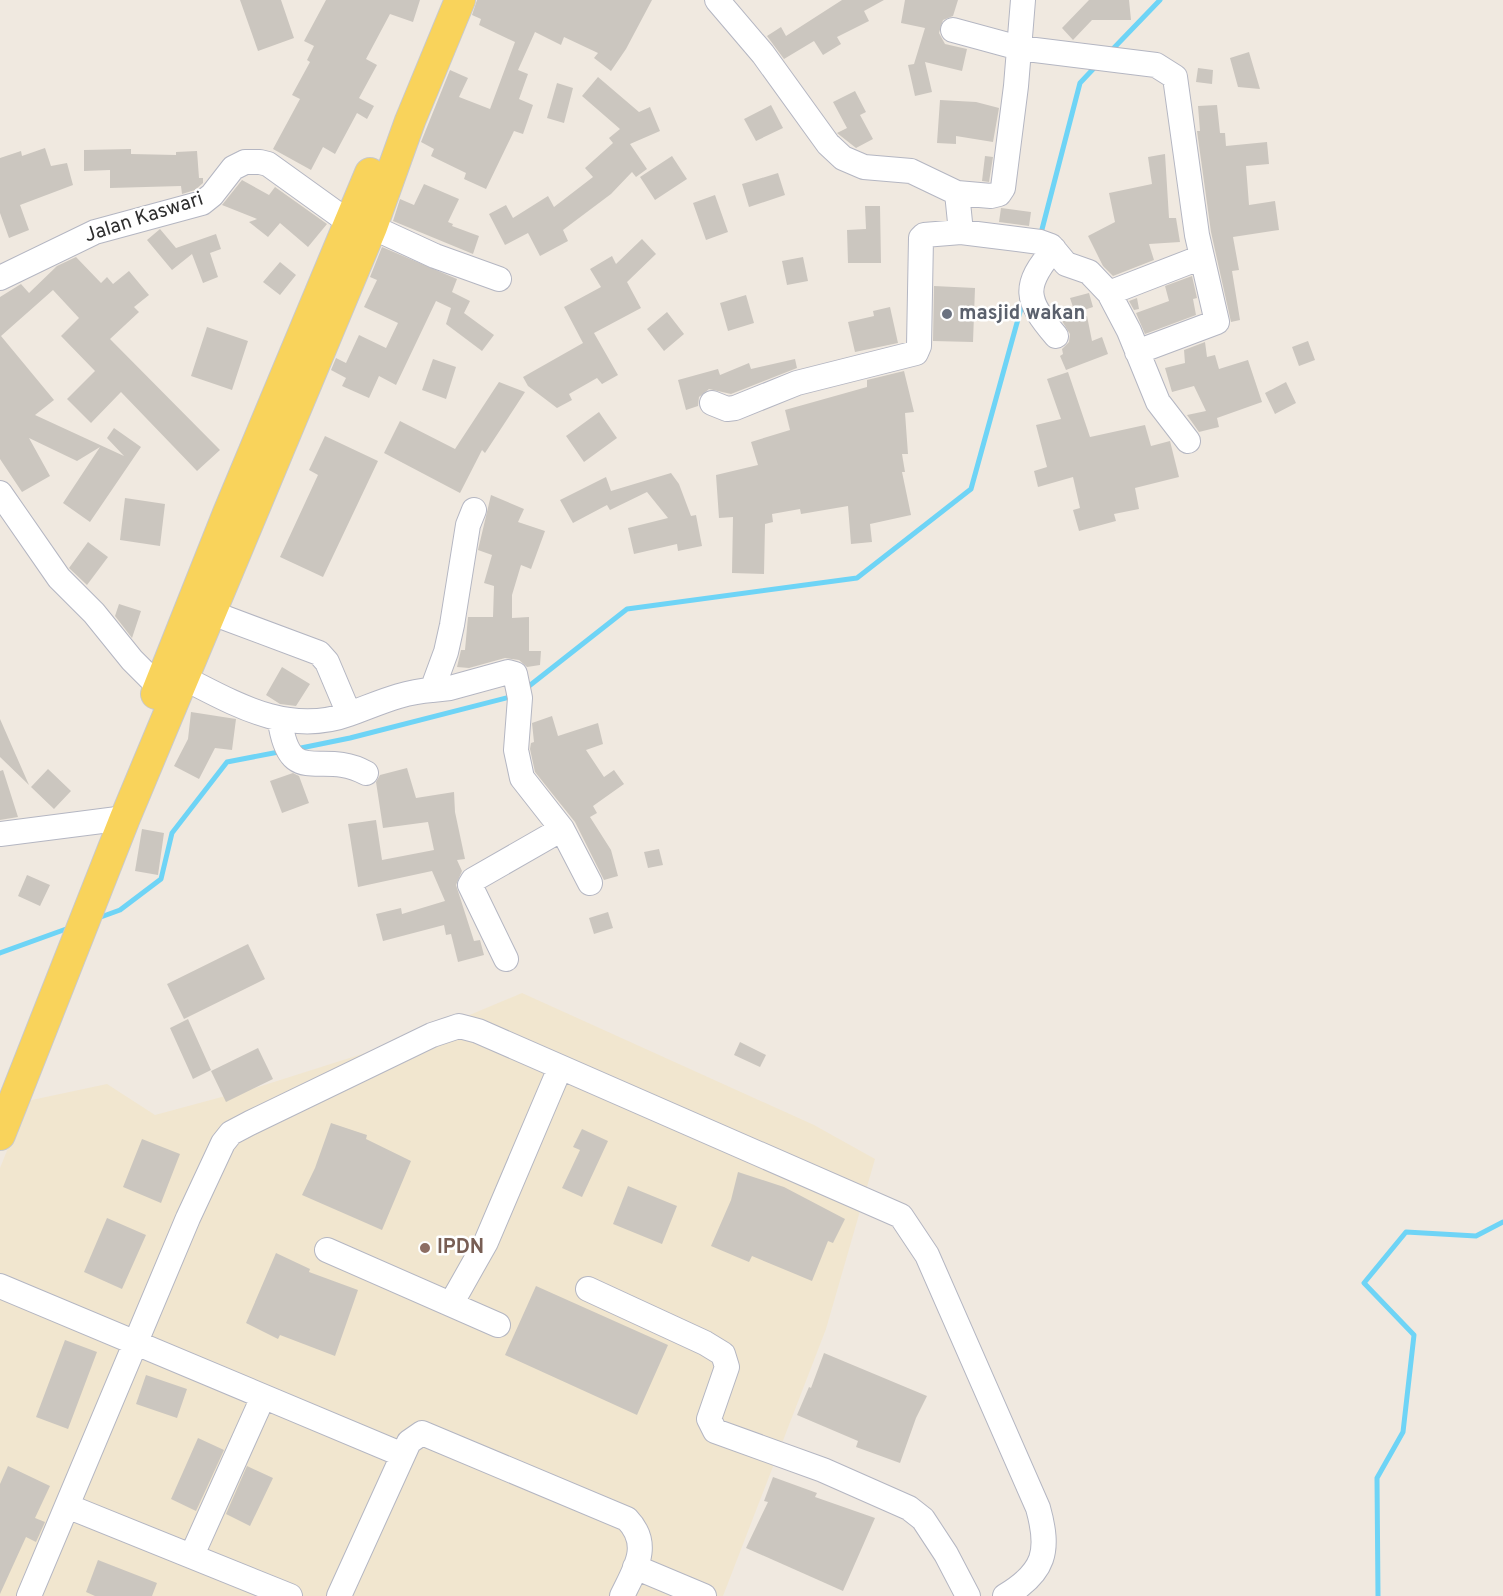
<svg xmlns="http://www.w3.org/2000/svg" width="1503" height="1596" viewBox="0 0 1503 1596" font-family="Overpass,sans-serif">
	<rect width="100%" height="100%" fill="#f0e9e0"/>
	<path fill="#f1e6cf" d="M522,993l292,132 61,34 -49,170 -103,267h-723v-428l27,-67 80,-17 48,31 100,-27 167,-53z"/>
	<g fill="none" stroke-linecap="round" stroke-linejoin="round">
		<path stroke="#6ed4f6" stroke-width="5" d="M1109,53l51,-53
			M1040,237l40,-154 16,-17
			M524,690l103,-81 230,-31 114,-89 52,-188
			M296,749l54,-11 164,-42
			M98,918l22,-8 41,-31 11,-46 55,-71 57,-11
			M0,953l69,-25
			M1378,1596l-1,-118 26,-46 11,-97 -50,-52 42,-51 70,4 27,-14"/>
	</g>
	<path fill="#cbc6bf" d="M240,0h41l13,38 -36,13z
		M326,0h94l-7,22 -23,-8 -24,45 11,6 -18,33 15,8 -7,13 -10,-6 -22,41 -12,-7 -12,23 -38,-21 27,-50 -8,-4 18,-33 -3,-2 7,-14 -10,-5z
		M477,0h175l-26,49 -15,22 -17,-13 4,-5 -34,-16 -3,8 -26,-13 -17,38 10,4 -9,25 14,6 -10,29 -9,-3 -28,58 -22,-10 2,-6 -35,-17 3,-7 -13,-7 29,-72 18,8 -9,19 31,12 25,-67 -36,-17 2,-6 -9,-4z
		M842,0h42l-20,11 5,10 -32,16 4,7 -18,11 -9,-14 -30,18 -17,-23 14,-9 5,9z
		M905,0h53l-5,16 -10,4 -4,13 6,11 22,5 -5,22 -37,-9 7,30 -17,4 -7,-31 6,-1 11,-36 -24,-5z
		M1089,0h40l2,20h-39l-19,20 -11,-12z
		M1249,52l11,37 -22,-2 -8,-29z
		M1198,68l15,2 -1,14 -16,-2z
		M598,77l41,35 11,-5 10,24 -30,13 17,25 -11,8 -4,-5 -21,22 -48,36 5,11 -28,15 -12,-23 -23,12 -16,-31 17,-9 7,13 35,-22 6,11 39,-30 -8,-9 28,-25 -4,-5 11,-9 -38,-33z
		M557,83l16,5 -9,35 -17,-5z
		M855,91l11,21 -6,3 13,24 -17,9 -19,-15 10,-5 -14,-26z
		M940,100l36,2 23,6 -6,34 -37,-6v8l-19,-1z
		M771,105l12,23 -27,13 -12,-22z
		M1217,105l3,28h5l1,13 41,-4 2,22 -23,2 3,39 26,-4 4,29 -46,7 6,33 -7,1 8,49 -9,2 -20,-90 -14,-101h3l-2,-25z
		M45,148l6,18 16,-3 6,22 -53,20 9,25 -20,8 -9,-25v-55l21,-7 1,5z
		M131,149v5l45,1v-3l21,-1 2,27h4v5l-8,7 -13,4 -1,-8 -71,2v-18l-26,1v-21z
		M1165,154l4,64h7l4,24 -31,2 5,16 -41,16 -10,-10 -15,-30 27,-14 -6,-29 43,-9 -4,-27z
		M672,156l15,23 -32,21 -15,-23z
		M985,156l8,1 -4,25 -7,-1z
		M778,173l7,22 -36,12 -7,-23z
		M242,180l27,15 6,-8 52,37 -19,23 -28,-24 -12,14 -19,-15 8,-3 -35,-14z
		M424,184l35,15 -11,23 5,2 -1,2 27,10 -6,18 -80,-33 7,-22 14,6z
		M715,195l13,37 -22,8 -13,-37z
		M865,206h15l1,57h-33l-1,-33 19,-1z
		M1001,208l30,4 -2,14 -30,-4z
		M160,229l16,19 40,-14 5,15 -11,4 8,24 -15,6 -11,-29 -20,16 -25,-30z
		M642,239l14,15 -29,28 14,26 -47,25 24,42 -16,9 -5,-6 -28,16 3,6 -15,8 -29,-22 -5,-9 60,-34 -19,-36 37,-20 -11,-18 22,-13 4,8z
		M382,247l75,32 -5,13 18,9 -6,12 30,22 -12,16 -36,-27 5,-16 -15,-7 -40,84 -17,-9 -10,22 -27,-12 4,-8 -15,-8 5,-12 10,5 13,-28 27,13 12,-25 -34,-16 13,-27 -7,-3z
		M76,257l25,26 6,-6 6,7 16,-13 20,24 -15,12 5,5 -29,27 110,111 -23,21 -76,-79 -30,31 -24,-24 28,-28 -34,-35 18,-18 -26,-28 -52,46 53,64 -19,15 89,41 -17,-18 7,-10 27,19 -51,75 -27,-19 37,-56 -23,14 -48,-23 21,38 -28,16 -22,-33v-162l21,-13 8,9 28,-27z
		M803,257l5,24 -21,4 -5,-24z
		M280,262l16,13 -16,20 -17,-13z
		M1192,276l5,22 -4,1 3,16 -51,19 -9,-21 33,-12 -4,-15z
		M934,286l41,2 -2,54 -40,-1z
		M1089,293l4,14 -18,6 -5,-15z
		M746,295l8,28 -26,8 -8,-28z
		M1137,298l2,11 -5,1 -5,-9z
		M890,307l8,36 -43,9 -7,-30 26,-6 -1,-5z
		M667,312l17,22 -20,17 -17,-22z
		M1087,316l5,25 10,-4 6,17 -42,16 -6,-14 3,-2 -1,-5 7,-7 1,-8 -8,-13z
		M207,327l41,14 -16,49 -41,-14z
		M1308,341l7,19 -16,6 -7,-19z
		M1205,342l2,15 8,-2 4,14 29,-9 14,42 -45,16 2,9 -20,5 -12,-17 19,-4 -12,-25 -22,6 -7,-24 20,-5 -1,-13z
		M433,359l23,8 -10,32 -24,-9z
		M795,359l2,9 -66,26 -22,-5 -10,8 -1,9 -12,4 -8,-30 40,-11 2,6 29,-12 2,6z
		M904,371l10,41 -9,1 3,41h-6l3,18h-3l9,43 -41,9 2,18 -21,2 -3,-38 -47,8 -1,-5 -28,5 1,8 -8,2 -1,50 -32,-1 1,-56 -14,1 -3,-43 42,-10 -7,-23 39,-12 -5,-20 82,-23v-7z
		M1068,372l22,65 55,-12 6,21 19,-5 9,36 -44,11 4,21 -25,5 2,7 -37,10 -6,-21 7,-2 -7,-31 -35,10 -4,-16 13,-4 -11,-42 25,-6 -14,-40z
		M499,382l26,10 -40,61 -3,-3 -22,43 -76,-40 16,-32 55,28z
		M1286,382l10,21 -21,11 -10,-21z
		M599,412l18,26 -33,24 -18,-26z
		M325,436l53,25 -55,116 -43,-20 38,-82 -9,-5z
		M671,473l8,11 12,32 5,-1 6,31 -24,5 -1,-7 -43,10 -6,-26 40,-10 -21,-26 -37,18 -3,-5 -34,18 -13,-23 46,-23 5,14z
		M491,495l33,14 -6,13 27,9 -14,38 -10,-4 -9,30v23l17,-1v34h12l-1,14 -13,2 -8,-7 -14,-2 -36,10 -12,-1 4,-17h4l3,-33h25l1,-31 -10,-3 8,-28 -14,-5z
		M125,498l40,6 -5,42 -40,-6z
		M88,542l20,15 -21,28 -18,-17z
		M119,604l22,7 -9,27 -17,-22z
		M282,667l28,17 -14,22 -16,-2 -14,-9z
		M191,712l45,7 -4,31 -17,-2 -16,31 -25,-13 14,-27z
		M552,716l6,20 40,-13 5,21 -17,6 18,27 10,-7 10,14 -31,22 4,7 -7,4 21,33 7,26 -14,4 -29,-58 -40,-50 -5,-23 1,-6 3,-1 -2,-19z
		M0,719l29,66 -29,-28z
		M407,768l9,30 38,-6 1,20 10,47 -8,1 5,11 -6,14 18,56 6,-1 4,15 -26,7 -7,-28 -5,1 -2,-10 -61,16 -7,-27 25,-6 1,6 43,-13 -13,-30 -74,16 -10,-63 28,-4 6,40 52,-10 -6,-28 -45,6 -7,-46 4,-7z
		M48,769l23,22 -17,18 -23,-22z
		M3,770l15,47 -18,3v-49z
		M293,773l6,3 10,27 -27,10 -12,-32z
		M142,829l22,4 -6,42 -23,-4z
		M659,849l4,16 -15,3 -4,-16z
		M27,875l23,10 -10,21 -22,-10z
		M608,912l5,16 -19,6 -5,-16z
		M248,944l17,35 -81,40 -17,-35z
		M188,1019l23,51 -18,9 -23,-51z
		M740,1042l26,13 -6,12 -26,-12z
		M258,1048l15,31 -47,23 -15,-31z
		M331,1123l36,12 -1,4 45,22 -29,69 -80,-35 13,-27z
		M582,1129l26,12 -26,56 -20,-9 18,-38 -7,-3z
		M142,1139l38,15 -19,49 -38,-16z
		M738,1172l46,15 61,32 -12,24 -5,-2 -16,40 -60,-25 -3,6 -38,-16 20,-46z
		M628,1186l49,20 -15,38 -49,-20z
		M107,1218l39,17 -24,54 -38,-17z
		M276,1253l34,16 -1,3 49,18 -23,66 -55,-21 -2,4 -32,-16z
		M536,1286l132,59 -31,70 -132,-60z
		M65,1340l32,12 -29,77 -32,-12z
		M824,1353l103,43 -11,22 -16,45 -44,-16 2,-6 -61,-26 12,-28 2,1z
		M146,1375l41,14 -10,29 -41,-14z
		M198,1438l26,12 -28,61 -25,-12z
		M8,1466l42,20 -15,32 10,4 -9,20 -10,-5 -26,57v-110z
		M247,1466l26,12 -23,48 -24,-12z
		M773,1477l44,16 -2,4 60,21 -32,73 -97,-43 22,-46 -4,-1z
		M98,1560l59,23 -5,13h-57l-9,-4z"/>
	<g fill="none" stroke-linecap="round" stroke-linejoin="round">
		<g stroke="#b4b6c2" stroke-width="26">
			<path id="minor" d="M717,0l46,54 65,90 15,14 21,9 47,4 46,22 4,39 79,10 11,4 15,18 23,8 20,21 20,38 29,71 30,39
				M953,30l66,18 137,17 19,12 22,158 20,87 -80,30
				M957,193l34,3 8,-2 4,-6 13,-102 7,-86
				M372,227l63,29 64,23
				M1054,249c-32,37 -29,51 2,87
				M0,278l95,-46 107,-29 10,-8 21,-27 12,-6h15l8,2 82,59 15,6
				M1109,293l93,-36
				M712,403l15,6 8,-1 62,-25 119,-30 3,-7 2,-108 3,-3 37,-3
				M0,493l59,85 35,35 38,47 27,27
				M212,613l107,40 8,9 22,52
				M184,678c53,27 105,58 165,36 28,-10 52,-22 83,-24l14,-38 6,-27 16,-100 6,-15
				M432,690l18,-2 58,-16 7,2 5,24 -4,52 6,28 40,51 28,54
				M280,721c10,69 41,27 86,52
				M0,834l125,-16
				M506,959l-36,-74 3,-5 89,-51
				M327,1250l171,75
				M0,1286l403,169
				M588,1289l117,54 18,11 4,13 -18,52 6,12 108,39 86,38 14,11 23,35 22,42
				M451,1304l35,-62 74,-174
				M67,1506l223,90
				M192,1555l71,-158
				M635,1567l69,29
				M29,1596l159,-378 35,-75 8,-10 19,-10 182,-88 27,-9 19,5 423,185 26,39 111,253c12,43 7,64 -33,88
				M339,1596l70,-154 13,-9 205,86c25,26 8,50 -5,77"/>
		</g>
		<g stroke="#c9c9c9" stroke-width="32">
			<path id="major" d="M156,694l72,-181 142,-340
				M0,1135l125,-317 247,-591 38,-106 50,-121"/>
		</g>
		<use href="#minor" stroke="#fff" stroke-width="24"/>
		<use href="#major" stroke="#f9d35b" stroke-width="30"/>
	</g>
	<circle fill="#6b7280" stroke="#fff" stroke-width="2" cx="947" cy="314" r="6"/>
	<circle fill="#8d6e63" stroke="#fff" stroke-width="2" cx="425" cy="1248" r="6"/>
	<g text-anchor="middle" dominant-baseline="central" stroke-width="5" stroke-linejoin="round" paint-order="stroke">
		<g font-size="20" fill="#2e2e2e" stroke="#fff">
			<text transform="translate(144 218) rotate(-18)">Jalan Kaswari</text>
		</g>
		<g font-size="20" font-weight="bold" fill="#5b616d" stroke="#fff" text-anchor="start">
			<text x="959" y="314">masjid wakan</text>
		</g>
		<g font-size="20" font-weight="bold" fill="#785e54" stroke="#fff" text-anchor="start">
			<text x="437" y="1248">IPDN</text>
		</g>
	</g>
</svg>
